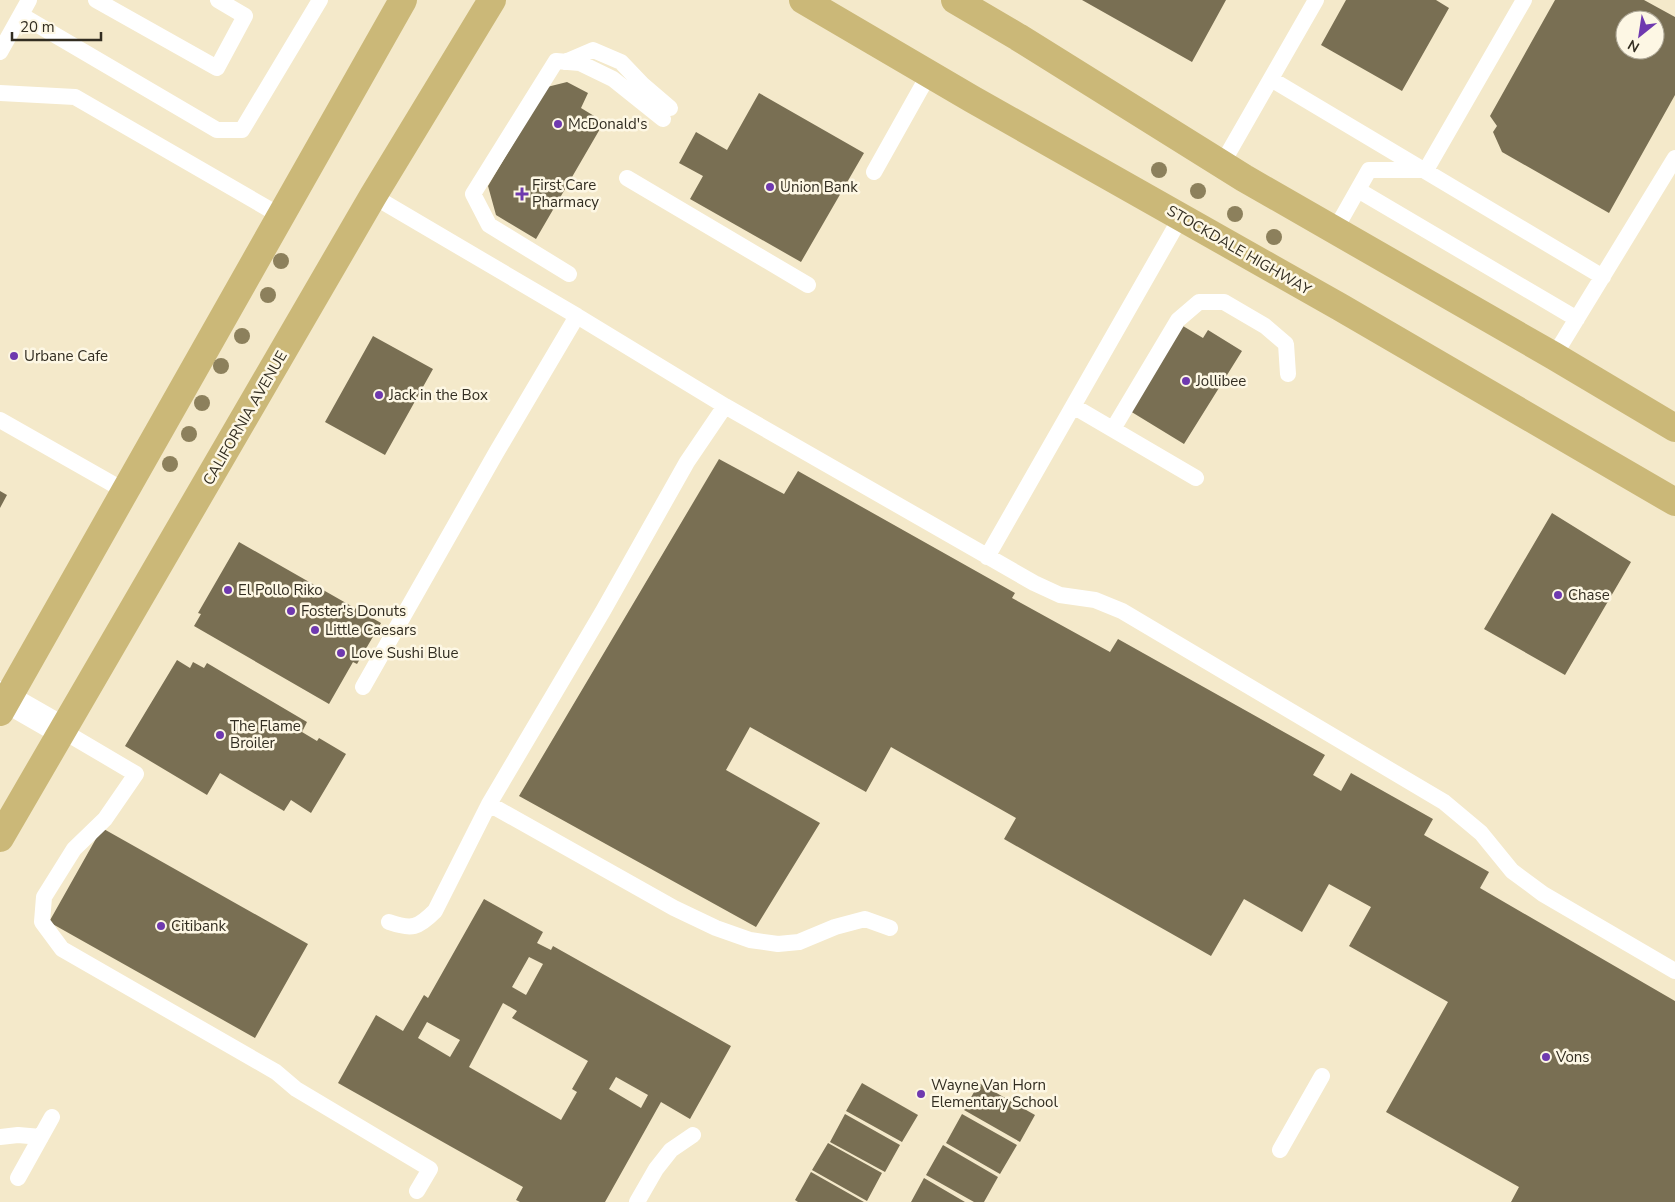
<svg xmlns="http://www.w3.org/2000/svg" width="1675" height="1202" viewBox="0 0 1675 1202" font-family="'Nunito Sans',sans-serif">
	<rect width="100%" height="100%" fill="#f4e9ca"/>
	<path fill="#796f53" fill-rule="evenodd" d="M1082,0h144l-34,62z
		M1346,0h90l13,8 -47,83 -81,-46z
		M1555,0h89l31,17v78l-66,118 -107,-61 -9,-20 4,-6 -7,-10zM1625,20h30v30h-30z
		M567,82l21,11 -7,15 23,14 -68,117 -40,-24 -8,-29 59,-99z
		M759,93l105,60 -63,109 -111,-63 13,-23 -24,-13 17,-31 31,18z
		M1183,326l20,12 5,-8 34,21 -58,93 -54,-33z
		M373,336l60,33 -48,86 -60,-33z
		M719,459l65,35 14,-23 217,122 -3,5 98,54 8,-13 207,116 -12,20 28,16 10,-18 82,46 -9,16 65,37 -9,16 195,113v201h-164l8,-15 -133,-75 62,-110 -99,-56 22,-39 -42,-23 -27,48 -58,-33 -33,57 -207,-117 12,-21 -125,-71 -25,45 -116,-65 -24,43 94,53 -64,104 -237,-131z
		M0,491l7,4 -7,13z
		M1552,513l79,49 -66,113 -81,-46z
		M239,542l142,81 -24,41 -4,-2 -24,42 -135,-78 7,-12 -3,-1z
		M177,660l13,8 3,-6 11,6 3,-5 100,59 -5,10 15,9 2,-3 27,16 -35,59 -20,-13 -7,11 -64,-38 -13,22 -82,-49z
		M102,828l206,116 -53,94 -206,-116z
		M484,899l59,33 -6,11 14,7 2,-4 178,100 -41,73 -29,-17 -56,100h-85l-4,-2 7,-13 -185,-104 38,-68 27,16 21,-36 4,3zM529,957l14,7 -17,31 -14,-8zM503,1003l14,8 -5,7 76,43 -16,28 5,3 -16,28 -92,-53zM427,1022l33,18 -10,17 -32,-19zM616,1077l32,18 -7,13 -32,-19z
		M862,1083l56,32 -16,27 -56,-31z
		M979,1083l56,32 -15,27 -56,-32z
		M845,1114l55,31 -15,27 -55,-30z
		M962,1114l55,31 -17,29 -54,-31z
		M828,1143l54,30 -15,28 -55,-31z
		M943,1145l55,32 -14,25h-10l-48,-27z
		M811,1172l53,30h-66l-3,-2z
		M924,1178l41,24h-54z"/>
	<g fill="none" stroke-linecap="round" stroke-linejoin="round">
		<path stroke="#fff" stroke-width="16" d="M96,0l121,68 28,-52 -27,-16
			M21,15l196,115h25l78,-130
			M0,52l29,-52
			M565,62l28,-12 28,12 21,22 28,24
			M1271,79l332,198
			M0,93l75,4 206,119
			M1222,164l94,-164
			M1426,170l98,-170
			M874,172l55,-98
			M627,178l181,107
			M1358,190l219,129
			M1335,230l34,-60h54
			M569,274l-80,-49 -16,-31 83,-133 24,2 33,16 50,40
			M577,316l148,90 309,177 26,12 35,5 27,11 322,191 37,31 31,38 31,23 132,77
			M1554,356l121,-198
			M1073,406l123,72
			M0,420l125,71
			M1113,429l65,-109 21,-18h25l41,24 21,18 2,30
			M987,557l194,-340
			M363,687l133,-234 81,-137 -204,-120
			M63,731l73,43 -31,45 -31,30 -30,48 -2,25 20,27 214,123 20,17 134,80 -13,22
			M489,804l185,104 42,20 34,12 28,4 21,-2 36,-15 30,-8 25,9
			M389,922c23,8 29,6 46,-11l54,-107 114,-193 84,-149 38,-56
			M0,1137l18,-2 23,2
			M1280,1150l42,-74
			M18,1178l34,-61
			M637,1202l19,-33 15,-19 22,-15"/>
		<path stroke="#fff" stroke-width="28" d="M0,695l63,36"/>
		<path stroke="#cbb878" stroke-width="28" d="M803,0l169,99 368,208 335,195
			M955,0l63,37 226,141 310,178 121,72
			M0,712l403,-712
			M0,838l373,-642 119,-196"/>
	</g>
	<g fill="#8c805c">
		<circle cx="1159" cy="170" r="8"/>
		<circle cx="1198" cy="191" r="8"/>
		<circle cx="1235" cy="214" r="8"/>
		<circle cx="1274" cy="237" r="8"/>
		<circle cx="281" cy="261" r="8"/>
		<circle cx="268" cy="295" r="8"/>
		<circle cx="242" cy="336" r="8"/>
		<circle cx="221" cy="366" r="8"/>
		<circle cx="202" cy="403" r="8"/>
		<circle cx="189" cy="434" r="8"/>
		<circle cx="170" cy="464" r="8"/>
	</g>
	<g fill="#6f39af" stroke="#fdf7e4" stroke-width="2">
		<circle cx="558" cy="124" r="5"/>
		<circle cx="770" cy="187" r="5"/>
		<path d="M519.5 186.5h5v5h5v5h-5v5h-5v-5h-5v-5h5z"/>
		<circle cx="14" cy="356" r="5"/>
		<circle cx="1186" cy="381" r="5"/>
		<circle cx="379" cy="395" r="5"/>
		<circle cx="228" cy="590" r="5"/>
		<circle cx="1558" cy="595" r="5"/>
		<circle cx="291" cy="611" r="5"/>
		<circle cx="315" cy="630" r="5"/>
		<circle cx="341" cy="653" r="5"/>
		<circle cx="220" cy="735" r="5"/>
		<circle cx="161" cy="926" r="5"/>
		<circle cx="1546" cy="1057" r="5"/>
		<circle cx="921" cy="1094" r="5"/>
	</g>
	<g text-anchor="middle" dominant-baseline="central" stroke-width="5" stroke-linejoin="round" paint-order="stroke">
		<g font-size="15" fill="#322d21" stroke="#fdf7e4" text-anchor="start">
			<text x="568" y="124">McDonald's</text>
			<text x="532" y="185">First Care<tspan x="532" dy="17">Pharmacy</tspan></text>
			<text x="780" y="187">Union Bank</text>
			<text x="24" y="356">Urbane Cafe</text>
			<text x="1196" y="381">Jollibee</text>
			<text x="389" y="395">Jack in the Box</text>
			<text x="238" y="590">El Pollo Riko</text>
			<text x="1568" y="595">Chase</text>
			<text x="301" y="611">Foster's Donuts</text>
			<text x="325" y="630">Little Caesars</text>
			<text x="351" y="653">Love Sushi Blue</text>
			<text x="230" y="726">The Flame<tspan x="230" dy="17">Broiler</tspan></text>
			<text x="171" y="926">Citibank</text>
			<text x="1556" y="1057">Vons</text>
			<text x="931" y="1085">Wayne Van Horn<tspan x="931" dy="17">Elementary School</tspan></text>
		</g>
		<g font-size="15" fill="#322d21" stroke="#fdf7e4">
			<text transform="translate(1239 250) rotate(30)">STOCKDALE HIGHWAY</text>
			<text transform="translate(245 418) rotate(-60)">CALIFORNIA AVENUE</text>
		</g>
	</g>
	<g transform="translate(1640 35) rotate(210)"><circle r="24" fill="#fdf7e4" stroke="#aca696"/>
	<path d="M0-4L9 19L0 12L-9 19Z" fill="#6f39af"/>
	<text y="-8" font-size="14" font-weight="bold" text-anchor="middle" fill="#322d21">N</text>
	</g>
	<path d="M12 32v8h89v-8" fill="none" stroke="#322d21" stroke-width="2.5"/>
	<text x="20" y="32" font-size="15" fill="#322d21" stroke="#fdf7e4" stroke-width="4" paint-order="stroke">20 m</text>
</svg>
